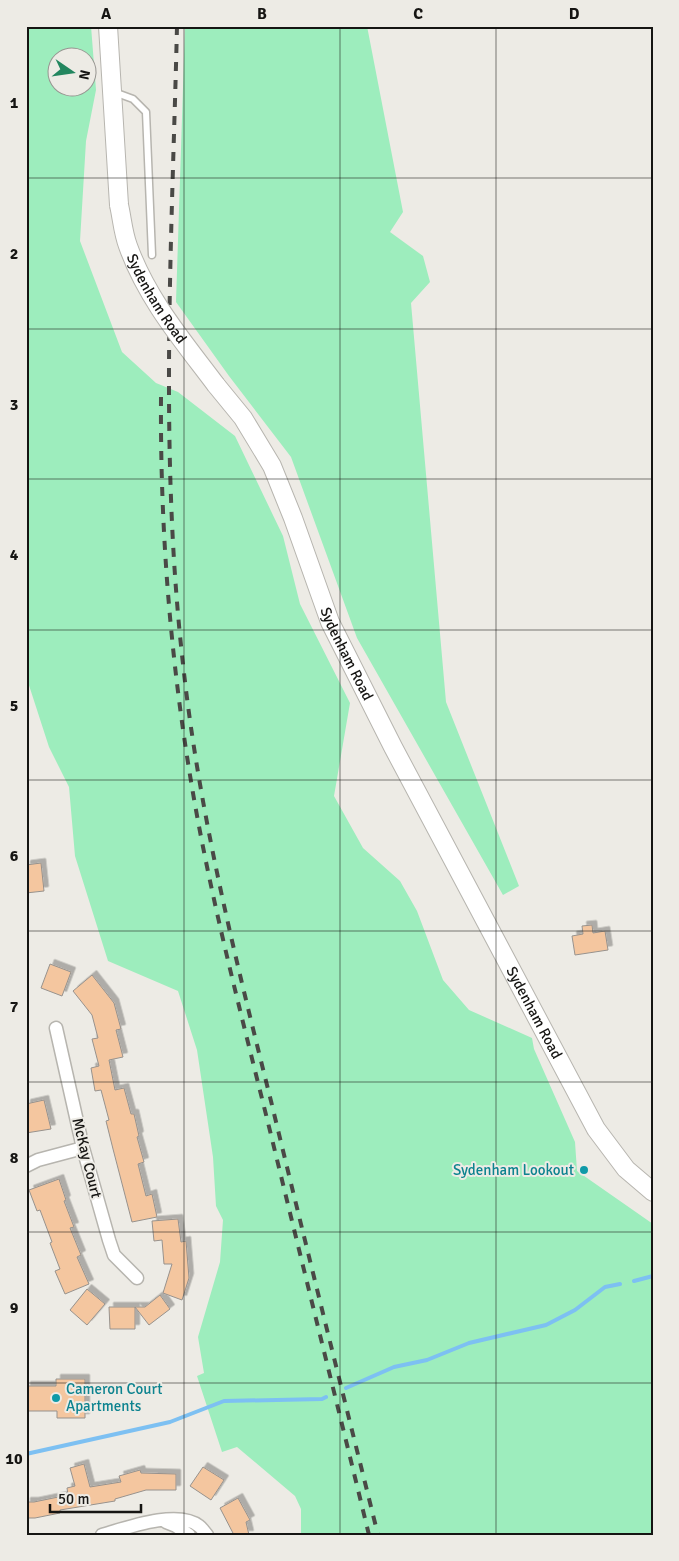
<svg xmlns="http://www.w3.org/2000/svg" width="679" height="1561" viewBox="0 0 679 1561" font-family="Signika,sans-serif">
	<defs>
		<filter id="shadow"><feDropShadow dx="4.5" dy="-4.5" stdDeviation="0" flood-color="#0004"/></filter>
	</defs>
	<rect width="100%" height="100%" fill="#edebe5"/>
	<path fill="#9dedbd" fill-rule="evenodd" d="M26,26h65l5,64 -10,51 -6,100 42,111 34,31 22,9 57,44 48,100 17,68 50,99 -16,93 29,52 37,33 17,30 26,69 26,30 63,28 2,11 41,93 2,29 76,53v311h-352v-26l-6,-13 -58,-49 -15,5 -25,-76 7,-3 -6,-36 22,-75 3,-42 -7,-14 -3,-49 -16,-107 -19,-59 -70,-30 -33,-105 -6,-69 -20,-40 -23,-71zM58,58h30v30h-30z
		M185,26h182l36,186 -13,20 33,24 7,26 -19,21 35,399 73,184 -16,9 -146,-257 -66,-181 -62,-81 -53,-74z"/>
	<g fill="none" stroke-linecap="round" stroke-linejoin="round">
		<path stroke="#7dc0f2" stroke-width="4" d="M634,1281l19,-5
			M346,1388l48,-21 33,-7 42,-17 77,-18 29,-15 30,-23 15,-3
			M26,1454l144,-32 54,-21 98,-2 4,-2"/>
	</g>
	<path fill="#f4c69f" stroke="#97928d" filter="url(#shadow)" d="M41,863l3,28 -18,2v-28z
		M592,925l1,8 12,-2 3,19 -33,5 -3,-19 11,-2 -1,-8z
		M50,964l21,8 -9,24 -21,-8z
		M92,975l22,28 7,26 -5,1 7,27 -14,3 6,30 9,-2 7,26h3l5,22 -2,1 7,25 -6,2 8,32 6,-2 5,23 -25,5 -19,-73 -7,-28 3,-1 -8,-30 -6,1 -4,-23 8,-2 -7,-27 6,-1 -6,-23 -19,-24z
		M44,1100l7,29 -25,4v-29z
		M59,1179l7,21 -2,1 10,26 -4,1 11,27 -4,2 12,27 -24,10 -10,-23 5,-2 -10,-26 2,-1 -12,-32 -3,1 -8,-21z
		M178,1219l3,23 5,-1 3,37 -7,22 -19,-7 9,-29h-8l-2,-24 -8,1 -2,-20z
		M87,1289l18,15 -18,21 -17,-15z
		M160,1295l10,14 -21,16 -14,-18h10z
		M109,1307h26v22h-25z
		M56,1379h29v39h-28v-7h-31v-25h30z
		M84,1464l6,23 31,-5 -2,-6 21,-6 1,3 35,1v16h-30l-31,9v2l-55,9v3l-25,5h-9v-16h8l34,-7 -1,-7 8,-2 -5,-18z
		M203,1467l21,13 -13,20 -21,-14z
		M238,1498l12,22 -4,2 3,13h-15l-14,-27z"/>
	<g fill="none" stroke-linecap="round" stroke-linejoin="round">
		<g stroke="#b7b5af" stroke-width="9">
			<path id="lane" d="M114,92l19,7 13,13 6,143"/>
		</g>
		<g stroke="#b7b5af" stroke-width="15">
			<path id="street" d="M56,1028l27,120 26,92 5,15 23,23
				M26,1166l12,-6 45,-12
				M166,1522l10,4 13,9
				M102,1535c24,-7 76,-26 97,-9 3,2 5,6 8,9"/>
		</g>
		<g stroke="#b7b5af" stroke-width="20">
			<g id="secondary">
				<path d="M108,26l11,179"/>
				<path id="s1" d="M216,385l27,33 29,48 21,52 37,104 63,125 203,382 30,40 27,23"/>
			</g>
		</g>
		<use href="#lane" stroke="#fff" stroke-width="6"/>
		<use href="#street" stroke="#fff" stroke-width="12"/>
		<use href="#secondary" stroke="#fff" stroke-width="18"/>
		<path stroke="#4a4946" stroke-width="4" stroke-dasharray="9 9" stroke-linecap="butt" d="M177,26c-5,213 -18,426 6,638 16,149 52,293 88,437 35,145 71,289 107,434
			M161,397c-1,142 11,284 37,424 20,107 48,212 74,318 32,132 65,264 97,396"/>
		<g stroke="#b7b5af" stroke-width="20" stroke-linecap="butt">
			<g id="secondary-bridge">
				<path id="s2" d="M119,205c3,13 4,28 9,41 19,53 55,95 88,139"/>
			</g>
		</g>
		<use href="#secondary-bridge" stroke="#fff" stroke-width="18"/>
	</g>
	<path fill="none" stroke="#161513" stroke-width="1" stroke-opacity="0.55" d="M184,26v1509M340,26v1509M496,26v1509M26,178h627M26,329h627M26,479h627M26,630h627M26,780h627M26,931h627M26,1082h627M26,1232h627M26,1383h627"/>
	<g fill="#0f9aa8" stroke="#edebe5" stroke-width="2">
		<circle cx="584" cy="1170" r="5"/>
		<circle cx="56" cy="1398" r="5"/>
	</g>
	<g text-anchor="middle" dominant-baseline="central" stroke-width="4" stroke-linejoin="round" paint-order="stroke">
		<g font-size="15" fill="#161513" stroke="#edebe5">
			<text stroke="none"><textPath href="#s2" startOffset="102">Sydenham Road</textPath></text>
			<text stroke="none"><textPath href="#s1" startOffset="301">Sydenham Road</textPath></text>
			<text stroke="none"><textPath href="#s1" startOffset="706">Sydenham Road</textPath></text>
			<text transform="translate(87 1158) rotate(76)">McKay Court</text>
		</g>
		<g font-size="15" fill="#0d838f" stroke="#edebe5" text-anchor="end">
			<text x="574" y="1170">Sydenham Lookout</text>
			<text x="66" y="1389" text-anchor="start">Cameron Court<tspan x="66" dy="17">Apartments</tspan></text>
		</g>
	</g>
	<rect width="679" height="1561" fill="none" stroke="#edebe5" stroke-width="55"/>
	<g transform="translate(72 72) rotate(103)"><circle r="24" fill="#edebe5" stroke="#979591"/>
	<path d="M0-4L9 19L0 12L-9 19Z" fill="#23865f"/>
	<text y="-8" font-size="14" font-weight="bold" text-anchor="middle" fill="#161513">N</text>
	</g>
	<path d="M50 1504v8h91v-8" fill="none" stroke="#161513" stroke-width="2.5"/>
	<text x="58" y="1504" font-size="15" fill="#161513" stroke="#edebe5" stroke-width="4" paint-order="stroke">50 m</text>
	<rect x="28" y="28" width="624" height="1506" fill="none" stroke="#161513" stroke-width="2"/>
	<g font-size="16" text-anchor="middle" font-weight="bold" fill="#161513">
		<text x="106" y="19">A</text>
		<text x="262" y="19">B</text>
		<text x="418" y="19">C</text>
		<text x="574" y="19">D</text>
		<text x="14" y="108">1</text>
		<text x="14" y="259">2</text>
		<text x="14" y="410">3</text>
		<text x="14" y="560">4</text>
		<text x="14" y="711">5</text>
		<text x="14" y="861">6</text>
		<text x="14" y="1012">7</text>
		<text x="14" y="1163">8</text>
		<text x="14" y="1313">9</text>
		<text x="14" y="1464">10</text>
	</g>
</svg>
